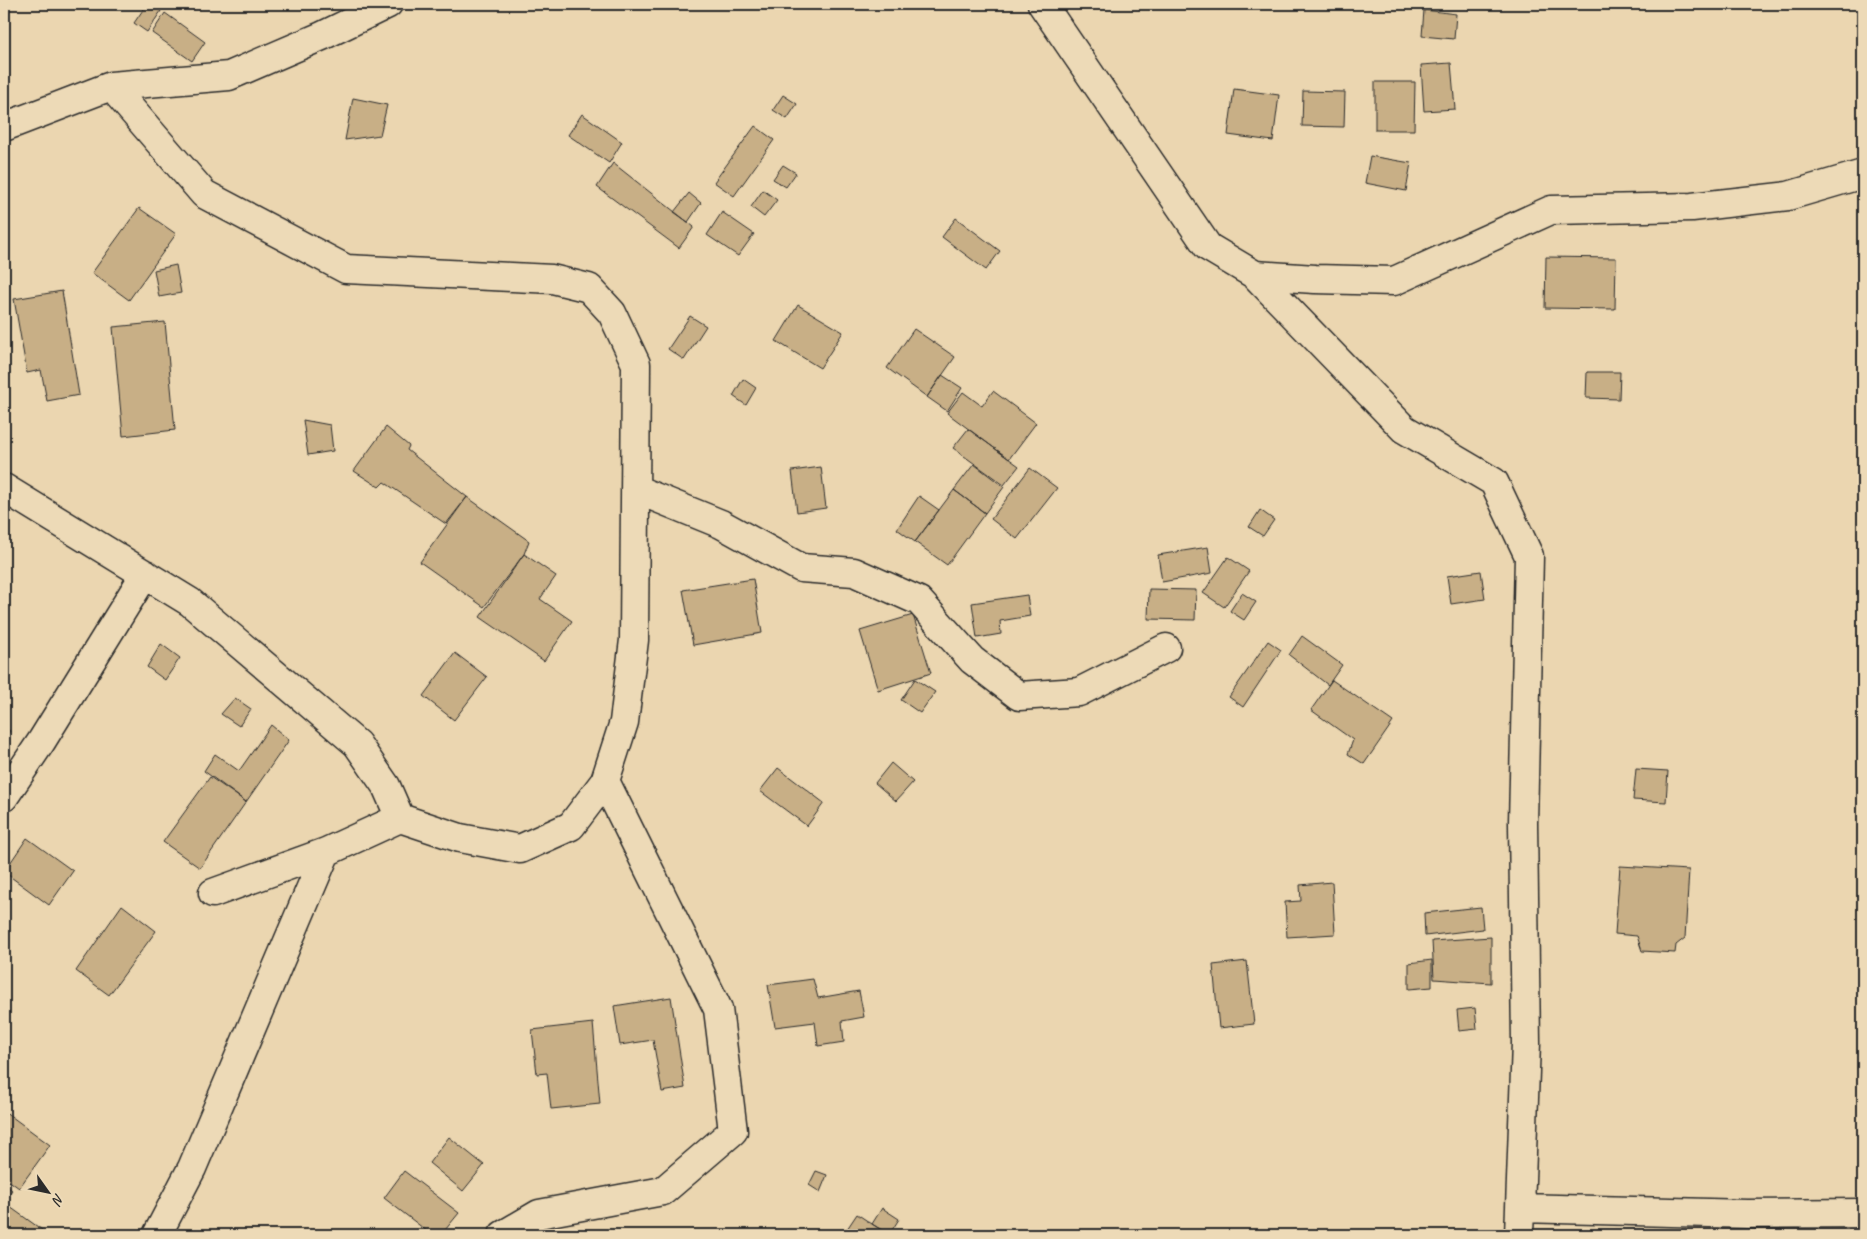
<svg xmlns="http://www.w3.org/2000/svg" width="1867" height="1239" viewBox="0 0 1867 1239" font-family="Caveat,sans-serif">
	<rect width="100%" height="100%" fill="#ebd6b0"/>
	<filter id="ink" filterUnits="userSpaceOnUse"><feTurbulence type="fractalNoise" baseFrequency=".02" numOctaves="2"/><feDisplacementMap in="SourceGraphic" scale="10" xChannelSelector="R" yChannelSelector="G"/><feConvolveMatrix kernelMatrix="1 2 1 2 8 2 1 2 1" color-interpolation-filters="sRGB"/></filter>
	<g filter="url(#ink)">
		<path fill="#c8af86" stroke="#2b2b2b" d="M147,4l14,7 -14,21 -13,-9z
			M1424,10l32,4 -2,25 -32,-3z
			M165,13l40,29 -13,19 -40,-28z
			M1451,63l4,46 -31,2 -3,-46z
			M1375,82h40l-1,48h-39z
			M1234,89l45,6 -6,46 -45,-6z
			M1303,91l42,1 -1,35 -42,-1z
			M783,95l14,9 -10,15 -14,-9z
			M353,98l34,7 -7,30 -35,5z
			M582,114l40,28 -13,21 -41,-28z
			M755,126l19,14 -40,56 -20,-14z
			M1370,156l41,7 -5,28 -41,-8z
			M613,163l81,64 -15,21 -82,-61z
			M783,165l13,8 -10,14 -13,-8z
			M763,190l14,10 -13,17 -13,-10z
			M689,193l12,10 -13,19 -14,-10z
			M139,208l37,26 -47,66 -37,-27z
			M722,212l32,22 -16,22 -31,-21z
			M956,218l44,33 -14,19 -44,-33z
			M1546,257l70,1 -1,51 -70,-1z
			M176,265l5,28 -22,4 -5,-27z
			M62,291l17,104 -32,6 -6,-31 -14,3 -13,-74z
			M798,305l45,27 -23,36 -44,-27z
			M690,316l16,10 -22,34 -16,-11z
			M165,322l10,108 -52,6 -10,-109z
			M914,329l41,28 -28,40 -40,-29z
			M1587,372h33l-1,27 -33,-1z
			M942,375l20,13 -15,23 -20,-14z
			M743,379l13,9 -10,17 -13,-9z
			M993,391l43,32 -27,36 -62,-46 16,-21 19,14z
			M303,420l27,5 3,26 -25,4z
			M386,427l23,19 -2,4 60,47 -21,27 -62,-42 -5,5 -25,-16z
			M968,429l51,37 -15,19 -51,-37z
			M974,464l30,23 -19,26 -31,-23z
			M821,467l5,41 -29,4 -5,-41z
			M1030,468l27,20 -40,51 -26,-20z
			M954,490l31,23 -38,52 -32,-23z
			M919,496l20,14 -24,32 -18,-13z
			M467,497l62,44 -5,13 -40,53 -64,-45z
			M1260,510l14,10 -11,16 -14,-9z
			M1208,547l4,26 -50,9 -4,-27z
			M524,554l32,22 -16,23 32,22 -28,40 -64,-44z
			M1228,557l21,14 -25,36 -21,-14z
			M1481,571l4,28 -34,5 -4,-28z
			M753,579l9,54 -69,12 -10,-55z
			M1149,589l47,1 -1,30 -47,-1z
			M1242,593l14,9 -12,18 -14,-9z
			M1027,595l3,21 -30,5 1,13 -24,4 -5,-35z
			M913,615l18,58 -53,17 -18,-59z
			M1302,636l40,29 -14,20 -39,-30z
			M1268,641l13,9 -38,57 -14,-10z
			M161,644l19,14 -15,22 -18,-13z
			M455,653l32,24 -33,43 -31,-24z
			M915,679l20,13 -15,21 -19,-13z
			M1332,680l61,42 -29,42 -16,-10 5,-14 -42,-30z
			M235,698l16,11 -12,17 -18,-12z
			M271,725l18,15 -43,62 -42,-31 11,-17 24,17z
			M4,726l6,5 -6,9z
			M891,763l22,19 -17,19 -21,-18z
			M778,768l46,35 -17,23 -47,-35z
			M1636,769l32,2 -2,31 -33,-2z
			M210,777l36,25 -46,66 -37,-26z
			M27,838l46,33 -24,34 -45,-33z
			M1620,866l69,4 -4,68 -9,7 -1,8 -33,-2 -5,-15 -22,-2z
			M1332,882l3,52 -48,3 -2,-35 16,-1 -1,-16z
			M122,905l34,26 -47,64 -33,-24z
			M1481,907l2,22 -58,7 -1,-23z
			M1491,937v46l-57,-4 -2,-38z
			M1432,960v27l-23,2v-26z
			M1247,961l7,63 -35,4 -6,-63z
			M813,979l5,19 41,-7 5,26 -22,4 2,21 -26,4 -3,-24 -40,5 -7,-42z
			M671,997l14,91 -23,4 -9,-52 -33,5 -6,-39z
			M1475,1008l2,21 -18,2 -2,-21z
			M593,1023l7,81 -49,5 -4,-36 -10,1 -5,-44z
			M4,1111l46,34 -31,43 -15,-11z
			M449,1137l35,28 -21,26 -34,-28z
			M404,1171l55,42 -18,22h-9l-48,-37z
			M816,1171l11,4 -7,17 -11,-7z
			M4,1184l8,6 -8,10z
			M10,1207l35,25 -2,3h-39v-19z
			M882,1208l17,11 -10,16 -17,-11z
			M857,1214l15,10 18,11h-47z"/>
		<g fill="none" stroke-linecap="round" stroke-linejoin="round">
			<g stroke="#2b2b2b" stroke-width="31">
				<path id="minor" d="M1042,4l166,243 47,28 60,4 79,2 157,-71 141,-3 96,-11 75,-22
					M111,86l93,108 142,75 206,10 37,9 23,25 24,51 -2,276 -10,82 -19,59 -34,45 -51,23 -60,-11 -60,-20 -74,34 -113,41
					M4,127l107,-41 118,-10 93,-40 66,-32
					M1255,275l149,154 90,53 35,74 -6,267 3,220 -7,192
					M4,488l186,114 167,142 29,42 14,32
					M635,489l86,35 80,44 53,4 65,29 53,59 47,36 60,-4 87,-44
					M4,797l37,-55 104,-168
					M1520,1208l227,6 116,-1
					M157,1235l35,-67 134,-316
					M503,1235l36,-21 124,-23 70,-60 -15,-122 -113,-228"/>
			</g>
			<use href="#minor" stroke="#eddab7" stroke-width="28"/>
		</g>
	</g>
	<rect width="1867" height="1239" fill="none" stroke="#eddab7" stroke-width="20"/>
	<rect x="10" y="10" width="1847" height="1219" fill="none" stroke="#2b2b2b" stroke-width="2" filter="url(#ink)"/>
	<g transform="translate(48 1192) rotate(123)" stroke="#eddab7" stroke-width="4" paint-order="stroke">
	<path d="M0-4L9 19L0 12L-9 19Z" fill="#2b2b2b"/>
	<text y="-8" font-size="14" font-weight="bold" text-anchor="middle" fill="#2b2b2b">N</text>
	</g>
</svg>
